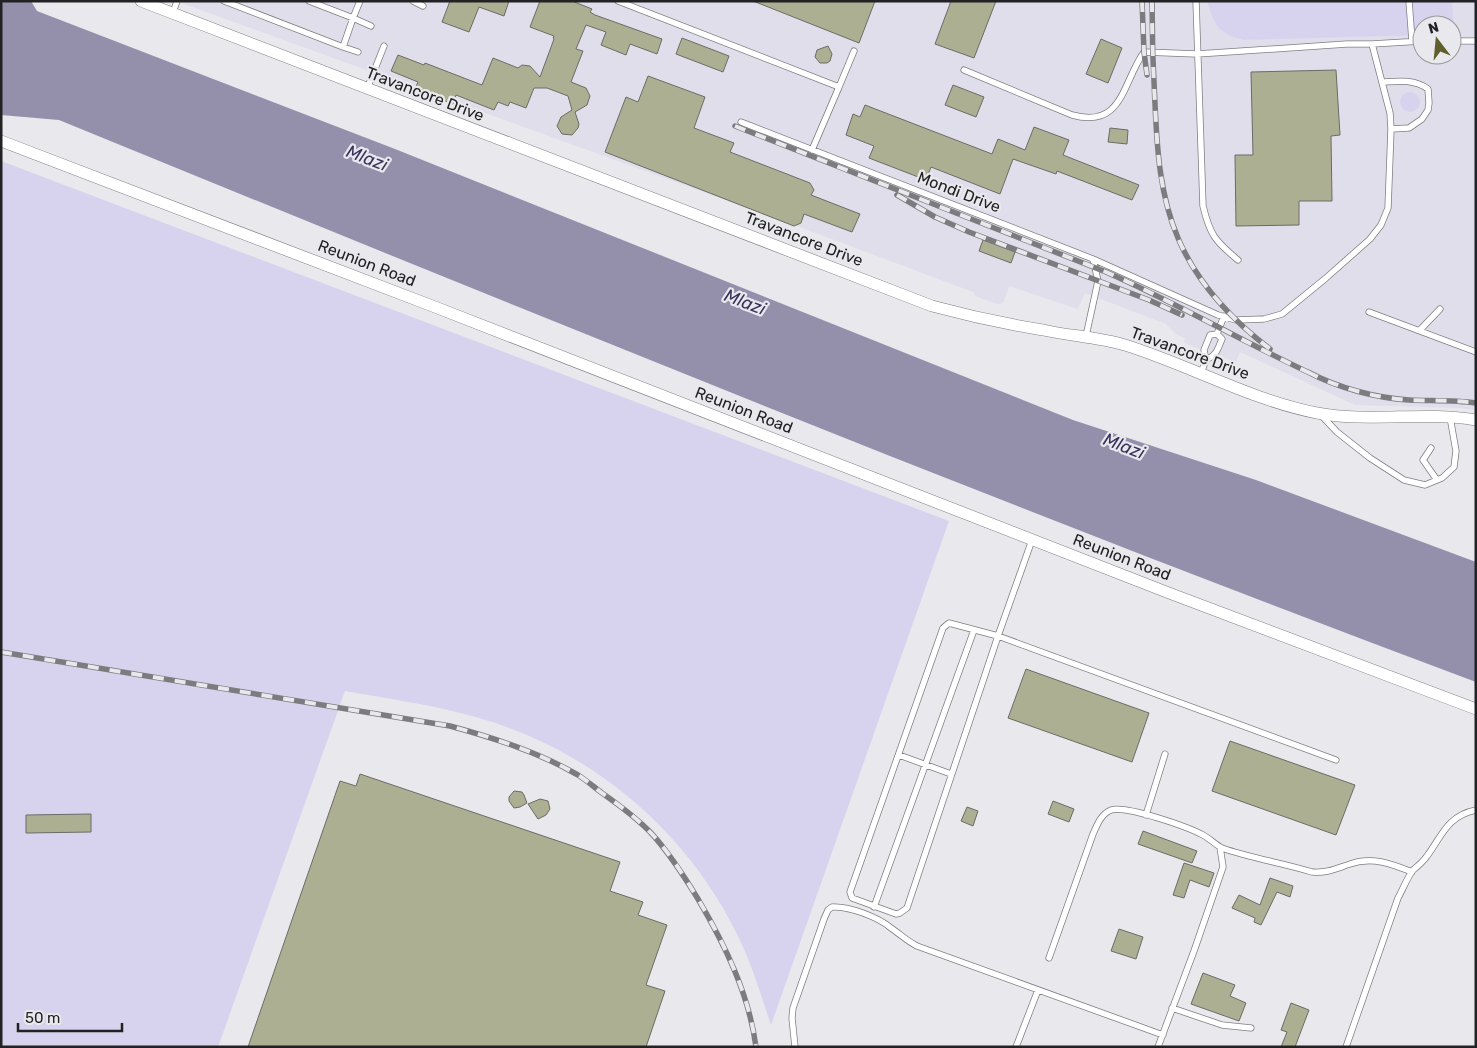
<svg xmlns="http://www.w3.org/2000/svg" width="1477" height="1048" viewBox="0 0 1477 1048" font-family="Rubik,sans-serif">
	<rect width="100%" height="100%" fill="#e8e8ed"/>
	<path fill="#e0deeb" fill-rule="evenodd" d="M176,1h1300v409l-17,-2 -104,-3 -115,-53 -4,10 -52,-19 1,-5 -8,-3 -11,-11 -81,-31 -7,16 -69,-23 -5,15 -3,3h-4l-22,-8 -2,-4 -176,-66zM1422,25h30v30h-30z"/>
	<path fill="#d7d3ee" d="M1207,1h245l2,33h-2v-9h-30v10l-178,5c-25,-6 -30,-15 -37,-39z
		M1400 102a10 10 0 1 1 20 0a10 10 0 1 1-20 0Z
		M1,161l948,360 -178,504c-10,-30 -19,-60 -33,-89 -51,-105 -146,-186 -259,-218 -44,-13 -89,-19 -134,-27l-127,356h-217z"/>
	<path fill="#9490ab" d="M1,1h30l6,10 358,138 678,271 183,60 220,82v120c-476,-178 -947,-370 -1417,-562l-58,-5z"/>
	<path fill="#adaf92" stroke="#6b6b67" d="M450,1h59l-5,15 -25,-9 -10,25 -27,-10z
		M540,1h32l20,8 -2,3 5,3 67,24 -5,15 -27,-10 -4,11 -25,-10 5,-13 -20,-7 -10,24 7,2 -12,31 15,6 4,8 -3,9 -12,7 4,12 -1,4 -6,7 -10,-1 -5,-8 4,-9 11,-7 -4,-14 -21,-8h-13l-8,20 -16,-6 -2,4 -10,-4 -4,8 -38,-15 -3,9 -38,-15 3,-7 -27,-11 7,-16 26,10 1,-2 57,22 11,-27 25,10 4,-3 8,1 10,11 14,-38 -1,-1 1,-2 -24,-9z
		M753,1h122l-16,42z
		M951,1h45l-22,57 -39,-14z
		M682,38l47,18 -6,16 -47,-18z
		M1101,39l21,9 -14,35 -22,-9z
		M828,46l4,8 -2,7 -3,2h-7l-5,-6 2,-7z
		M1336,70l4,65 -9,1 1,65h-33v24l-63,1 -1,-71h18l-2,-83z
		M648,76l57,21 -11,31 40,15 -4,9 80,31 4,7 -3,5 49,19 -8,18 -48,-18 -3,9 -7,3 -189,-74 21,-55 12,5z
		M953,85l31,12 -8,20 -31,-12z
		M865,105l127,49 6,-15 27,11 9,-23 35,13 -6,15 76,30 -7,15 -75,-29 -1,3 -43,-15 -13,35 -69,-27 -5,13 -57,-22 5,-12 -28,-11 7,-21 7,3z
		M1110,128l18,2 -1,14 -19,-2z
		M983,240l32,12 -4,11 -32,-12z
		M1026,669l123,44 -17,49 -124,-44z
		M1230,741l125,44 -19,50 -124,-44z
		M360,774l260,88 -10,29 33,11 -5,13 29,10 -21,60 19,6 -19,56h-398l92,-266 16,5z
		M514,791l8,1 2,3 3,8 -7,4 -6,1 -5,-7v-4z
		M540,799l8,2 2,8 -4,6 -8,4 -10,-15z
		M1053,801l21,8 -5,13 -21,-8z
		M967,807l11,4 -5,15 -12,-5z
		M91,814v18l-65,1v-18z
		M1143,831l54,20 -5,12 -54,-19z
		M1184,863l30,10 -5,14 -19,-7 -6,18 -11,-3z
		M1270,878l23,8 -3,11 -13,-5 -16,33 -7,-3 1,-4 -23,-10 7,-13 21,10z
		M1119,929l24,8 -7,22 -25,-8z
		M1203,973l32,12 -5,11 16,7 -7,18 -48,-17z
		M1291,1003l18,7 -14,37h-14l6,-15 -6,-2z"/>
	<g fill="none" stroke-linecap="round" stroke-linejoin="round">
		<g stroke="#7e7e82" stroke-width="7">
			<path id="lane" d="M224,1l119,46 10,-29 -44,-17
				M360,1l-7,17 18,8
				M413,1l10,5
				M618,1l221,86 -27,63
				M1196,1l7,205c7,29 12,35 35,54
				M1409,1l3,40
				M173,13l4,-12
				M1452,41h24
				M343,47l15,5
				M964,70l108,45c51,14 50,-32 72,-63l53,2 150,-10h25l50,-3
				M1383,82c16,-1 31,-3 45,7l1,14 -1,7 -6,9 -13,9 -18,1
				M839,87l15,-36
				M367,89l17,-43
				M741,122l352,137 5,22 -12,55
				M1093,259l125,56 18,5 28,-1 18,-5 44,-36 44,-39 11,-14 7,-17 3,-79 -1,-16 -18,-69
				M1369,312l107,40
				M1420,330l20,-21
				M1217,334l7,-18
				M1201,373l5,-13 -2,-10 6,-15 7,-1 5,5c-5,12 -5,15 -16,21
				M1321,415l16,17 33,26 34,22 21,5 17,-7 12,-11 2,-16 -6,-34
				M1431,448l-8,12 14,20
				M1032,540l-34,96 -91,272 -7,5 -4,1 -44,-16 -2,-6 93,-264 6,-5 49,13 338,124
				M899,755l52,19
				M1146,815l19,-61
				M874,907l100,-277
				M1049,958l44,-124c4,-9 8,-20 18,-24 15,-5 77,17 92,25 7,4 13,10 19,13 28,10 61,15 90,24 16,1 23,-3 38,-8 22,-8 42,0 62,8
				M1172,1008l50,17 29,3
				M795,1047l-3,-29 1,-10 31,-89 4,-9 4,-3c17,-1 46,10 59,21 9,6 16,13 26,18l246,89
				M1016,1047l22,-57
				M1158,1047l36,-96 29,-84 -3,-20
				M1346,1047l52,-149c5,-9 9,-20 15,-28 5,-4 10,-8 14,-14 15,-20 20,-40 49,-46"/>
		</g>
		<g stroke="#7e7e82" stroke-width="12">
			<path id="street" d="M141,1l791,305c37,10 74,18 111,24 27,6 55,7 82,15 64,20 126,55 192,68 53,10 107,-2 159,7
				M1,141l434,166 734,286 307,116"/>
		</g>
		<use href="#lane" stroke="#fff" stroke-width="5.5"/>
		<use href="#street" stroke="#fff" stroke-width="11"/>
		<g stroke="#7c7c7f" stroke-width="5.5">
			<path id="rail" d="M1142,1l2,51 3,23
				M1152,1c0,35 1,69 3,103 2,46 5,92 23,134 19,45 54,82 92,111
				M735,126l371,146c71,31 137,70 208,103
				M897,195l38,22 34,15 180,68 33,15
				M1308,372c30,16 68,26 101,28 23,1 45,0 67,3
				M1,652l449,74c44,12 88,26 128,49 8,5 16,12 24,18 17,12 36,26 50,41 18,20 32,42 46,65 27,46 51,95 58,148"/>
		</g>
		<use href="#rail" stroke="#e8e8ed" stroke-width="4" stroke-dasharray="11" stroke-linecap="butt"/>
	</g>
	<g text-anchor="middle" dominant-baseline="central" stroke-width="4.5" stroke-linejoin="round" paint-order="stroke">
		<g font-size="16" fill="#222123" stroke="#e8e8ed">
			<text transform="translate(425 94) rotate(21)">Travancore Drive</text>
			<text transform="translate(959 192) rotate(21)">Mondi Drive</text>
			<text transform="translate(804 239) rotate(21)">Travancore Drive</text>
			<text transform="translate(367 263) rotate(21)">Reunion Road</text>
			<text transform="translate(1190 353) rotate(20)">Travancore Drive</text>
			<text transform="translate(744 410) rotate(21)">Reunion Road</text>
			<text transform="translate(1122 557) rotate(21)">Reunion Road</text>
		</g>
		<g font-size="18" font-style="italic" fill="#3a325b" stroke="#e8e8ed">
			<text transform="translate(367 158) rotate(21)">Mlazi</text>
			<text transform="translate(745 302) rotate(21)">Mlazi</text>
			<text transform="translate(1124 446) rotate(21)">Mlazi</text>
		</g>
	</g>
	<rect width="1477" height="1048" fill="none" stroke="#222123" stroke-width="5"/>
	<g transform="translate(1437 40) rotate(344)"><circle r="24" fill="#e8e8ed" stroke="#99989c"/>
	<path d="M0-4L9 19L0 12L-9 19Z" fill="#5e5f2c"/>
	<text y="-8" font-size="14" font-weight="bold" text-anchor="middle" fill="#222123">N</text>
	</g>
	<path d="M18 1023v8h104v-8" fill="none" stroke="#222123" stroke-width="2.5"/>
	<text x="25" y="1023" font-size="15" fill="#222123" stroke="#e8e8ed" stroke-width="4" paint-order="stroke">50 m</text>
</svg>
